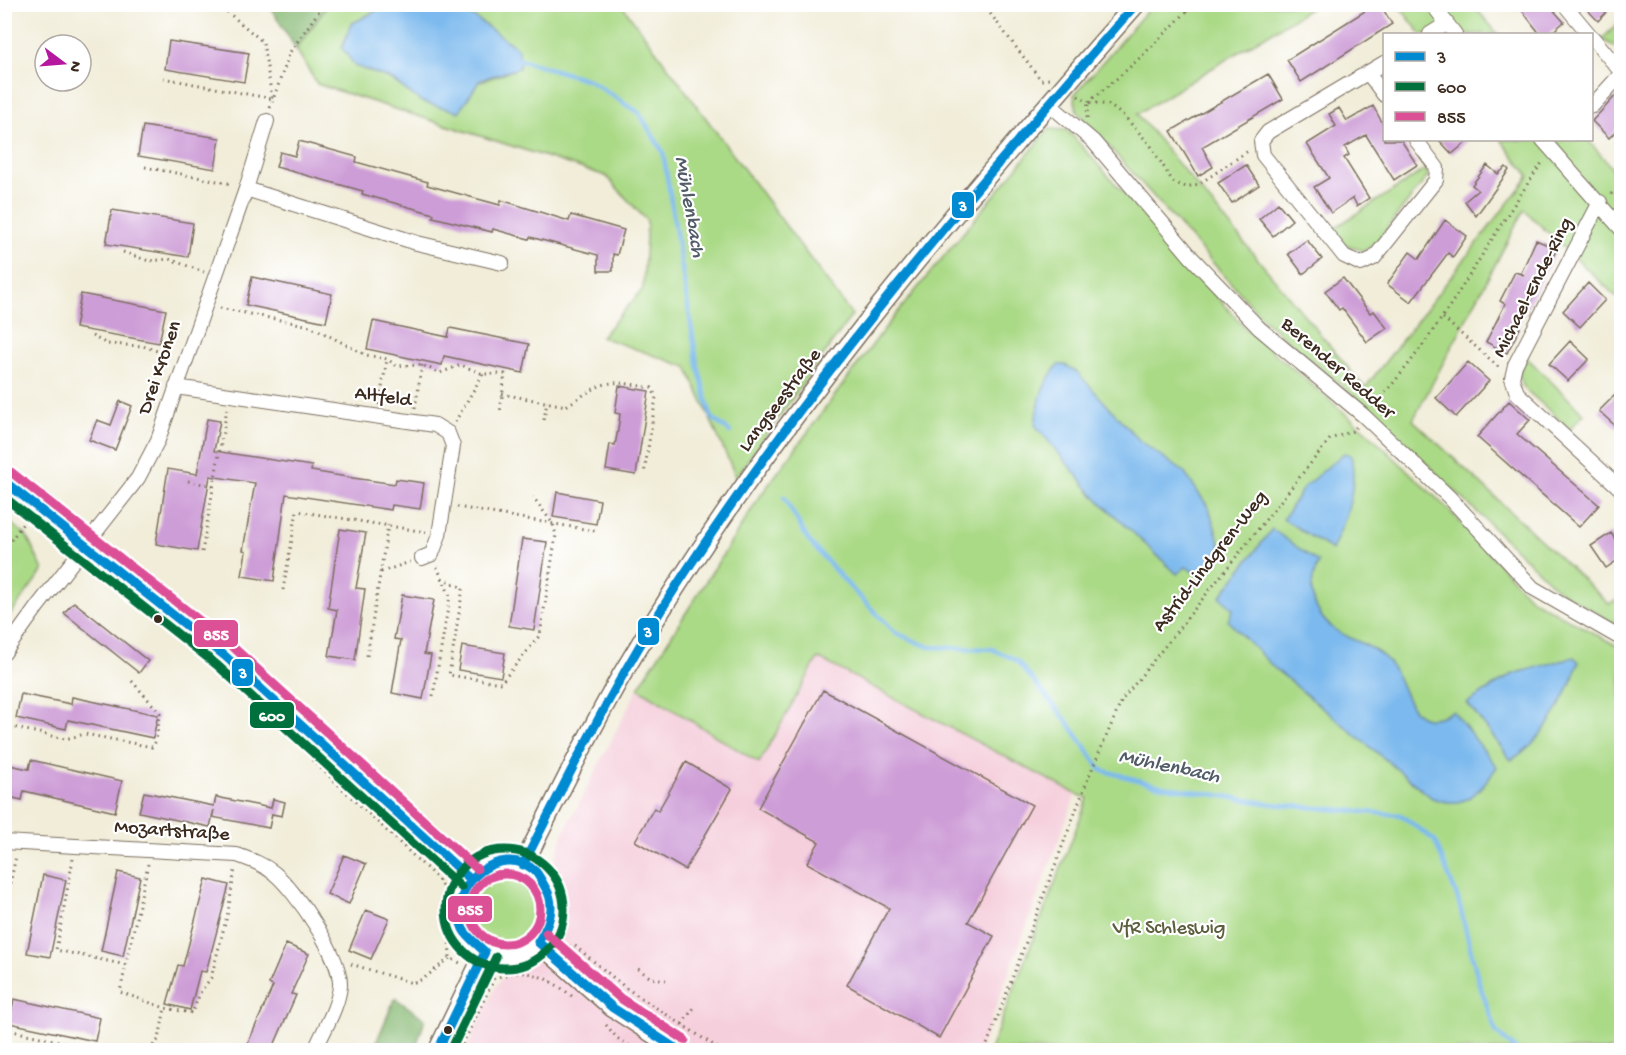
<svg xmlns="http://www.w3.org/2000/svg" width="1626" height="1055" viewBox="0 0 1626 1055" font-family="'Gochi Hand',sans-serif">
	<rect width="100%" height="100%" fill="#fff"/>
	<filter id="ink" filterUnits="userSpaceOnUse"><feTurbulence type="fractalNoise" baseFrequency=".0167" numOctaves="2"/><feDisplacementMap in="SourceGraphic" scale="12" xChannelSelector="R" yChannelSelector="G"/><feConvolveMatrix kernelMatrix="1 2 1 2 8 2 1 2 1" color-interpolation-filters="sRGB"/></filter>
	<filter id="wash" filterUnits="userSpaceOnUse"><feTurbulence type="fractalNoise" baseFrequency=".008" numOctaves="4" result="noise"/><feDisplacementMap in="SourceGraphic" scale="24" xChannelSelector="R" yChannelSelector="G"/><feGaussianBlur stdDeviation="1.35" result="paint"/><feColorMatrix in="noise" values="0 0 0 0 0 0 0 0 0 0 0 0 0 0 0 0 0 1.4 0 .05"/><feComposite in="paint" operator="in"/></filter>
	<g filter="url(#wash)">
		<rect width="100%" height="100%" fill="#f1edd9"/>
		<path fill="#f5cfdb" d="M818,658l258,136 -96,256h-515l32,-66 18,-21 18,-1 27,-31 3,-30 -11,-32 12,-37 74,-144 120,74z"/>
		<path fill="#abda87" stroke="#738252" stroke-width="1.5" d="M328,5h59l-36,19 4,42 36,13 31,23 97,-34 -2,-20 -60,-43h165l230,310 -116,162 -49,-110 -86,-30 42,-48 4,-68 -41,-45 -289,-92 -21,-35z
			M1152,5h164l-179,109 228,274 164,-212 -28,-36h87l33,39v122l-97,-91 -111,210 196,184 12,-7v30l-63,-37 -182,-175 -111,-94 -188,-210 -3,-16z
			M1398,5h75l25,29h-77z
			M1621,21v30l-19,-12z
			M1049,129l18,1 177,197 123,105 80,76 84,91 90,49v402h-631l98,-252 -12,-4 -258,-136 -59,105 -121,-75 123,-193 127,-171z
			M1426,169l2,7 -55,70 -10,5 -19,-7 -11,-15z
			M1525,356l59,58 -14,15 -46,-41 -5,-13z
			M5,519l21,16 17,35 -38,52z
			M467 908a38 38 0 1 1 76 0a38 38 0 1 1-76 0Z"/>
		<path fill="#88ba74" stroke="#627249" stroke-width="1.5" d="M269,5h59l-32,44z
			M395,998l30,21 -10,31h-42z"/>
		<path fill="#7bb9ee" stroke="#5b7286" stroke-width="1.5" d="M387,5h70l60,43 4,12 -2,8 -39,12 -21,32 -37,-10 -31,-23 -36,-13 -13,-18 9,-24z
			M1058,365h7l11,6 64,70 44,31 25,36 12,39 -3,9 -14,16 -9,1 -9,-6 -9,7 -83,-78 -59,-71c3,-23 7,-41 23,-60z
			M1344,453l7,2c7,34 -5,64 -19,95l-49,-31 21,-32z
			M1272,529l46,33c-7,20 -10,32 2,52 15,25 46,25 66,45 23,23 18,79 67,52l44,56c-20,26 -30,44 -65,31l-158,-130 -46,-47 5,-12 -13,-12z
			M1574,657l5,5c-13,36 -33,78 -68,98l-44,-57 46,-29z"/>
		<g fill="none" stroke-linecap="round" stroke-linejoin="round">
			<path stroke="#7bb9ee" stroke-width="4.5" d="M521,60l68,20 50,33 24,39 34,210 14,55 19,15
				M784,497l24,43 42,47 46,46 33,14 63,2 24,11 51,61 34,49 55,15 116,19 129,11 34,26 23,58 21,84 17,49 20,18"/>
		</g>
		<g id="blocks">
			<path fill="#cd9dd7" d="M1376,4h4l12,20 -91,58 -14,-22z
				M1517,4h31l16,18 -14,12h-10z
				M1582,4h32l-16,17z
				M169,41l80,12 -5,29 -79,-13z
				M1268,74l15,25 -81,48 11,20 -15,9 -27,-45z
				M1622,89v36l-13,13 -17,-17z
				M1373,106l11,20v14h17l16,25 -23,15 -28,-45 -21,12 4,8 -5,3 25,40 -12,8 -4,-8 -22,15 -17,-26 15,-9 -22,-34 29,-18 -7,-12 10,-6 8,13z
				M143,126l77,12 -5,31 -77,-13z
				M1439,140h30l-17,14z
				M299,141l58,16 -1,5 72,20 -1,3 40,11 33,9 1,-5 68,21 2,-6 53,15 -7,25 -4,-1v17h-15v-16l-68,-18 -1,2 -36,-10 -1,3 -59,-15 1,-3 -72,-20 1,-3 -87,-24 4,-15 15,4z
				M1246,165l13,20 -27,18 -14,-20z
				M1487,165l11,9 8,-7 3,3 -33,46 -11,-15 13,-11 -6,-5z
				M1278,203l14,17 -19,16 -14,-17z
				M112,210l81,13 -5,34 -82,-13z
				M1445,220l22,16 -14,21 -5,-4 -37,49 -24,-18 23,-32 9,7z
				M1307,240l15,19 -19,15 -15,-20z
				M1536,240l21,9 -40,78 3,1 -13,25 -21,-11 19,-38 -5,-3 15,-29 9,3 -3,-2z
				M252,277l80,17 -6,28 -80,-17z
				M1343,278l27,35 4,-2 13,17 -20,14 -25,-34 -3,2 -14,-19z
				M1588,283l17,17 -25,27 -17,-16z
				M81,294l85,16 -7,33 -84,-15z
				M373,321l75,16 2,-9 79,16 -6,29 -79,-17 -2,9 -75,-16z
				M1570,341l19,18 -21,22 -19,-17z
				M1468,362l21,19 -33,36 -20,-19z
				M619,386l30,5 -13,84 -30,-5 4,-26 5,1 3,-15 2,-16 -5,-1z
				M1622,388v44l-23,-21z
				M120,401l12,5 -17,44 -26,-10 8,-20 14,5z
				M1509,401l21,19 -13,14 82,71 -20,22 -102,-90z
				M207,419l13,2 -6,30 98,15 -1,5 42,7 42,6 1,-5 28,4 -4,26 -28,-4 -1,5 -105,-16 -12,87 -32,-5 4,-25 -3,-1 12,-67 -45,-7 -13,75 -41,-7 12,-75 29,5z
				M557,492l43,8 -4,24 -43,-7z
				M340,529l26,4 -10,55 9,1 -10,71 -26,-4 8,-46 -9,-2z
				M1611,533l11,16v8l-16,11 -15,-22z
				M522,539l25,3 -13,88 -25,-4z
				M402,595l32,5 -10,54 7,1 -8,44 -31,-6 9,-53 -7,-1z
				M74,602l74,59 -9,12 -75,-60z
				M462,646l43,7 -4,24 -43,-7z
				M823,690l209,115 -64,117 26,14 -55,102 -92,-53 42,-77 -82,-45 12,-21 -61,-34z
				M21,694l50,10 1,-7 86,18 -5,23 -85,-18 -2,9 -50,-11z
				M31,760l91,21 -7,31 -91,-21 -2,9 -18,-4v-32l25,5z
				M686,762l46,27 -47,81 -50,-29 19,-33 4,3z
				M144,792l70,14 2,-9 55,11 2,-9 12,3 -3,14 -10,-2 -3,14 -57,-11 2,-7 -4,17 -71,-15z
				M344,855l22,9 -17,40 -22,-10z
				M118,872l22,5 -17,79 -22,-5z
				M43,875l23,5 -16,77 -23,-4z
				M206,879l23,6 -23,87 -6,-1 -10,39 -23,-6 11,-39 5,1z
				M366,910l23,9 -18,40 -22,-9z
				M286,944l23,10 -18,40 5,1 -24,55h-27l28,-64 -4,-2z
				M14,999l86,19 -5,23 -86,-18z"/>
		</g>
	</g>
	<g filter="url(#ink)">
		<use href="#blocks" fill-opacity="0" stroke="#7b6e5f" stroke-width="1.5"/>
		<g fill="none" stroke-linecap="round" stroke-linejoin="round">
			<g stroke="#7b6e5f" stroke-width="16">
				<path id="minor" d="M1432,4l23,30
					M1564,4l25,30
					M1430,34l16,-10
					M1592,37l30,36
					M1384,63l-116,69 -7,9 2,14 81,101 17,8 13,-6 62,-78 1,-12 -21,-28
					M1368,73l16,22
					M1049,104l44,37 99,117 67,70 105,88 85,81 84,91 89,51
					M1592,106l30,-33
					M1543,140l79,90
					M246,189l171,54 85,20
					M1600,202l-85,163 -3,13 5,15 105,97
					M176,387l259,38 13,8 5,13 -14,89 -7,19 -10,4
					M4,653l33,-46 101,-129 20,-38 88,-251 21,-68
					M4,842l233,13c14,5 26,9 37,18 22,18 68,85 66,113 -2,22 -17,45 -25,64"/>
			</g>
			<g stroke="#7b6e5f" stroke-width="21">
				<path id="tertiary" d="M4,481l221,175 244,222
					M458 909a47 47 0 1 1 94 0a47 47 0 1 1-94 0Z
					M523,865c32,-63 63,-128 98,-189 143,-243 329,-461 515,-672
					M538,942l75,66 65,42
					M438,1050l47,-98"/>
			</g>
			<path stroke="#7b6e5f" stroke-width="3" stroke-dasharray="1.5 4.5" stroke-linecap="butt" d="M218,4l45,38 9,56
				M983,4l58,76 8,-1
				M163,78l110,21
				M1078,96l10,6c38,-29 72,-63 106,-98
				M270,108l20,-56 34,-48
				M1087,118l1,-16 21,3 16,12 26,29 22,36 13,5 13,-3 49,-33
				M145,167l88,17
				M1611,194l11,-8
				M123,252l26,9 20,-2 35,13
				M220,308l90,18 56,29 21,4 10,7 25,-1 18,8 21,-8 22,9h22l-5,39
				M1443,318l58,51
				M92,336l15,8 36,2 29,10
				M502,394l64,12c42,-26 37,-27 86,-18l4,9 -12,77
				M379,405l8,-46
				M1373,406c69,-74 113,-164 171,-246
				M415,408l7,-43
				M544,420l3,-18
				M455,422l28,-48
				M188,481l25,5
				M457,507l138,24
				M4,550l22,-31
				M202,552l25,-143
				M381,572l29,-10
				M442,578l21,10 -14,87 52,8 39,-48 16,-100 -3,-11 -20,-27
				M283,590l14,-79 129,21
				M367,656l21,-131
				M433,696l17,-100 -13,-29
				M4,725l61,14 20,-5 67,13 4,-6 4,-28 -30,-34
				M312,760l126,119 9,17 3,62 12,6
				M73,859l-17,91 70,15
				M148,864l-28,128 45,16 27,5 9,-22 10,-13 17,-66 7,-43
				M4,913l12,-57
				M569,946h6l51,42 95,62
				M351,964l61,19 11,-4 27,-21
				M638,969l13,9 15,2
				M682,1024l14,-19
				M606,1025l11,13 19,12
				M4,1029l90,20
				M149,1050l10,-11 6,-31
				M460,1050l34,-71c31,-14 54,-2 79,18
				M985,1050l104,-274 33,-76 208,-261 23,-8 3,-4"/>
			<use href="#minor" stroke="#fff" stroke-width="14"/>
			<use href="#tertiary" stroke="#fff" stroke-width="18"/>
			<g stroke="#fff" stroke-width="14">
				<path id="bus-1" d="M4,481l221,175 244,222
					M523,865c48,-95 96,-190 154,-280 135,-207 296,-395 459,-581
					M538,942l75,66 65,42
					M485,952c-7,-7 -18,-15 -22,-23 -19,-42 38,-89 72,-58 4,4 7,11 10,16 12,18 4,39 -7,55
					M438,1050l47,-98"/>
			</g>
			<g stroke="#fff" stroke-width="14">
				<path id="bus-2" d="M4,497l213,168 244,222
					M446 909a59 59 0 1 1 118 0a59 59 0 1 1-118 0Z
					M451,1050l45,-93"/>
			</g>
			<g stroke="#fff" stroke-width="14">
				<path id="bus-3" d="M11,472l222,175 244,222
					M470 909a35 35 0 1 1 70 0a35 35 0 1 1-70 0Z
					M546,933l74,65 65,42"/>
			</g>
			<use href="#bus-1" stroke="#008ad2" stroke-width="9"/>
			<use href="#bus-2" stroke="#00713c" stroke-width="9"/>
			<use href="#bus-3" stroke="#dc5096" stroke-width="9"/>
		</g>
	</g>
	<g fill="#3b2a1e" stroke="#fff" stroke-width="2">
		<circle cx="158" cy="619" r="5"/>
		<circle cx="448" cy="1030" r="5"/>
	</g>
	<g text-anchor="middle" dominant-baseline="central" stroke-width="4.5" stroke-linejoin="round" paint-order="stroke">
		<g font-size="20" fill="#3b2a1e" stroke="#fff">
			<text transform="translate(1534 288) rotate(-63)">Michael-Ende-Ring</text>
			<text transform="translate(161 368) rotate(-71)">Drei Kronen</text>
			<text transform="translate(1337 369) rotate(41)">Berender Redder</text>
			<text transform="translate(383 398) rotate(8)">Altfeld</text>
			<text transform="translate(781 401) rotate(-53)">Langseestraße</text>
			<text transform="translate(1211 562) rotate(-52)">Astrid-Lindgren-Weg</text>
			<text transform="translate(172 832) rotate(4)">Mozartstraße</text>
		</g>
		<g font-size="20" fill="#5d5f3e" stroke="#fff">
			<text x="1169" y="929">VfR Schleswig</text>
		</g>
		<g font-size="21" font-style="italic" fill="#515c67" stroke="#fff">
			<text transform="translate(688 207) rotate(80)">Mühlenbach</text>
			<text transform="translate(1169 768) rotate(12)">Mühlenbach</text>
		</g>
	</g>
	<g stroke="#fff" stroke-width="2">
		<rect x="951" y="191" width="24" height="28" rx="6" fill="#008ad2"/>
		<rect x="637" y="617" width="23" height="29" rx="6" fill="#008ad2"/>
		<rect x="193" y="619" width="46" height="29" rx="6" fill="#dc5096"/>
		<rect x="231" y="658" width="23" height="29" rx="6" fill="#008ad2"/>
		<rect x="249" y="701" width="46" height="28" rx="6" fill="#00713c"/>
		<rect x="447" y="895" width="46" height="28" rx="6" fill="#dc5096"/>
	</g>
	<g font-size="16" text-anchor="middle" font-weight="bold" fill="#fff">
		<text x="963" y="211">3</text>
		<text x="648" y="637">3</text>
		<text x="216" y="640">855</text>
		<text x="243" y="678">3</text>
		<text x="272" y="721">600</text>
		<text x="470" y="915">855</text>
	</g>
	<rect width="1626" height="1055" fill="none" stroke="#fff" stroke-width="24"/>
	<rect x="1383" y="33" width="210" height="108" fill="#ffffff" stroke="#b1aaa5" stroke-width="1.5"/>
	<rect x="1395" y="52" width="30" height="9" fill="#008ad2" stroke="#b1aaa5" stroke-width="1.5"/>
	<text x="1437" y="63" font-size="18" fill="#3b2a1e">3</text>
	<rect x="1395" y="82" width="30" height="9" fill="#00713c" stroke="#b1aaa5" stroke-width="1.5"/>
	<text x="1437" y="93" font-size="18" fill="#3b2a1e">600</text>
	<rect x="1395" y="112" width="30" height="9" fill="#dc5096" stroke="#b1aaa5" stroke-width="1.5"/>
	<text x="1437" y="123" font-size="18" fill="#3b2a1e">855</text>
	<g transform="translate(63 63) rotate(106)"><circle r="28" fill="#ffffff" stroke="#b1aaa5" stroke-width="1.5"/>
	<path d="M0-4.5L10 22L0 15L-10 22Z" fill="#b5179e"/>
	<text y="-9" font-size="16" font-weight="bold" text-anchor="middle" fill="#3b2a1e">N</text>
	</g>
</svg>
